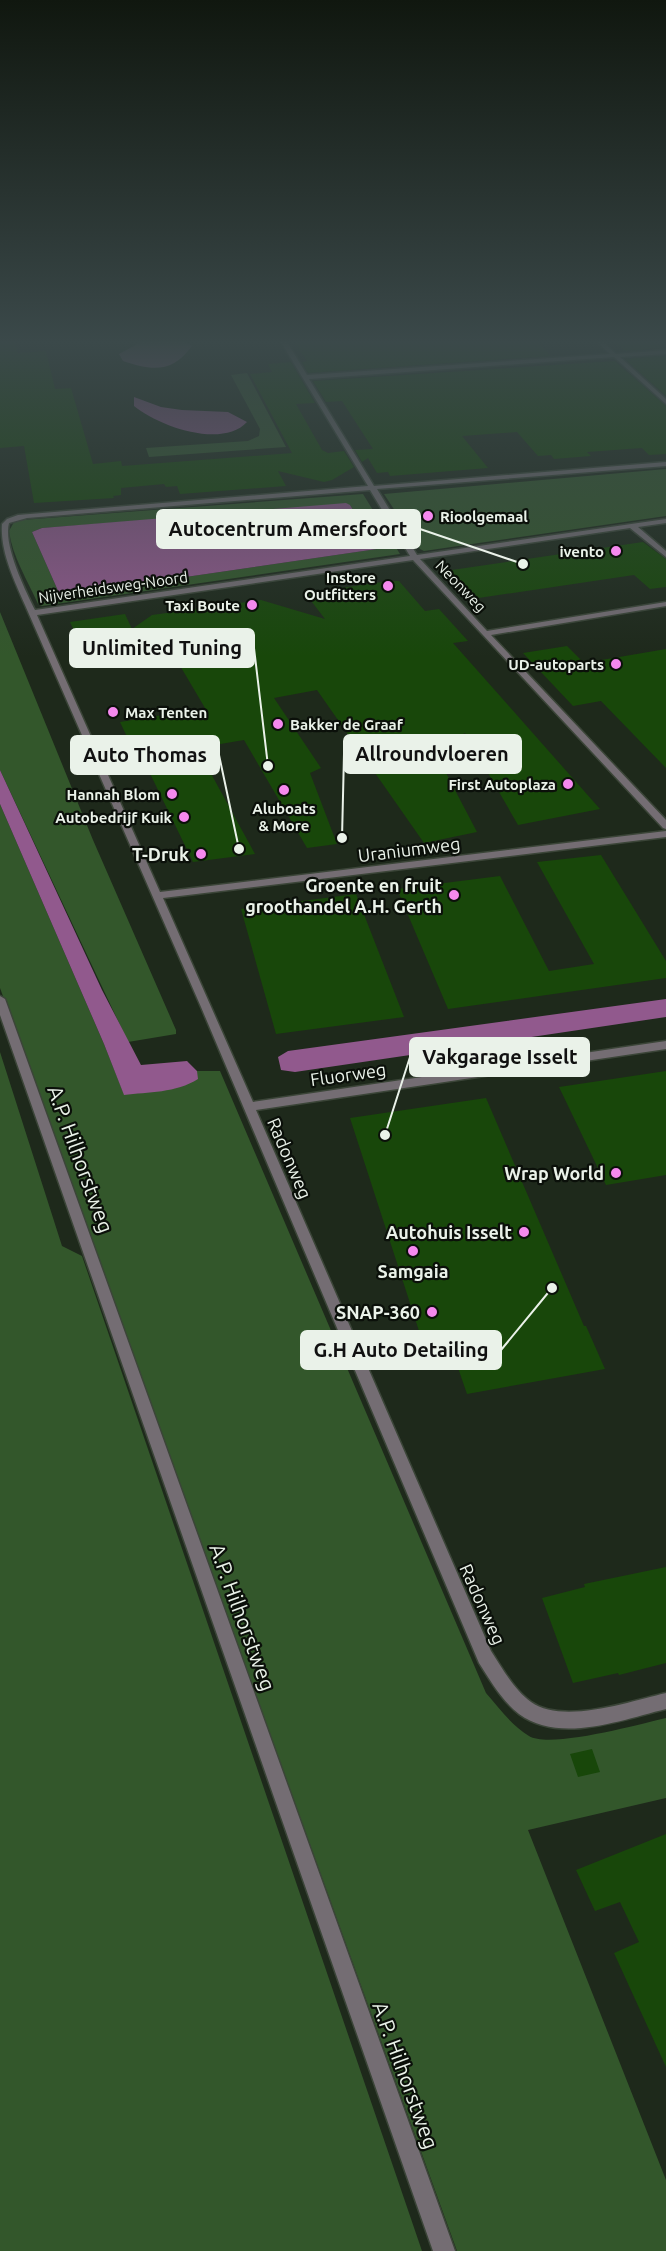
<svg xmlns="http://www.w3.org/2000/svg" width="666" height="2251" viewBox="0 0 666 2251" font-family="Ubuntu,sans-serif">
	<rect width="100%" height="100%" fill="#1e291b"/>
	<path fill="#33572b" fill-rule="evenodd" d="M247,373l39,74 -137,10 -3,-9 102,-7 11,-5 1,-7 -29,-54z
		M666,469v47l-242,35 -4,-2 -36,-55z
		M363,494l37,60 -358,52 -4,-2c-10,-23 -26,-48 -29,-73l5,-9 8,-2zM350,505l27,44 -315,46 -3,-2 -27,-61 10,-4z
		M0,612l93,228 83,190v4l-48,8 -128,-272z
		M0,804l104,240 20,50 73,-15v-8h23l266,622c13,15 26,33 43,43 21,13 111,-12 137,-18v80l-138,32 138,350v71h-209l-457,-1263z
		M0,1052l62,194 20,10 340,995h-422z"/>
	<path fill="#91598d" d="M141,342h45l6,4c-20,27 -39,25 -69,15l-4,-7z
		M134,397l27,10 21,3 46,2 19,10c-25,27 -89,4 -113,-16z
		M346,503l4,2 27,44 -315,46 -3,-2 -27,-61 10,-4z
		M0,770l102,220 39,75 46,-4 10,10 1,8c-22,14 -50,13 -74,16l-20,-51 -104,-240z
		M666,999v18l-371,55 -14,-2 -3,-13 10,-6z"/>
	<path fill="#18470a" d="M0,342h16l2,11 28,-2 9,38 16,-1 22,76 28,-3 1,5 170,-13 -42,-79 22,-2 -4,-8 23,-2 24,41 -19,1 26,46 6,3 16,-2 10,16 -22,13 -8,2 -46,-11 8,15 -106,8 -3,-8 -11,1 -2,-3 -43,4v7l-8,1 1,2 -80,5 -10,-57 -24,2z
		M294,342h243l14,14 -243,17 -6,-11 5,-1z
		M615,342h40l7,6 -37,3z
		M666,356v40l-40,-36 8,-2z
		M615,361l51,45v48l-17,1 -7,-7 -55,4 4,4 -37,3 -3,-4 -13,1 -21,-24 -55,4 26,32 -98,8 -2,-4 -11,1 -9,-15 -6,4 -7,-12 18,-1 -31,-48 -16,1 -13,-21z
		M643,542l23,17v28l-16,2 -16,-14 -162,24 -27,-28z
		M389,581h10l26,30 14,-2 29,32 -15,2 147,166 -82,16 -53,-92 -31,17 43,82 -53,11 -107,-153 -43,8 47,70 -11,5 27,71 -30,4 -63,-108 -47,8 58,106 -62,8 -51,-105 -5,1 -17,-36 85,-14 -36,-61 -82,12 -17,-37 55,-8 7,15 20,-14 109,-15 64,19 -20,-26z
		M567,646l17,17 82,-14v119l-65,-67 -28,5 -50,-53z
		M601,855l65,106v17l-218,31 -51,-120 103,-13 49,95 45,-7 -57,-102z
		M356,894l48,123 -128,17 -35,-125z
		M666,1071v104l-60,10 -47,-98z
		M486,1098l98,228h2l19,43 -138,25 -21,-61 -25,4 -71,-219z
		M666,1567v96l-47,12 -1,-2 -45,10 -31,-85 43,-11 -1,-3z
		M592,1749l8,23 -22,5 -8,-23z
		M666,1834v233l-52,-114 25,-11 -19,-40 -25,9 -19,-41z"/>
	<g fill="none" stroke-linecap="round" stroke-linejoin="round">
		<g stroke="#3b4538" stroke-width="3">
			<path id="minor" d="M281,342h6l20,33 303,-21 -13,-12h6l13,12 50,-4v4l-46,3 46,42v5l-52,-47 -305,22 65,107 292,-24v4l-289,23 40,66 249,-36v4l-28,4 28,24v6l-36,-29 -210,31 67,72 179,-29v4l-175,29 175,185v9l-3,-1 -250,-268 -376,55 123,277 506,-61v6l-503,61 90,204 413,-61v8l-410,61 235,541c11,17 23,39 40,51 32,23 100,-1 135,-9v16c-45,11 -106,35 -147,5 -17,-13 -29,-34 -40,-51l-278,-656 -176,-402c-11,-25 -25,-54 -23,-81l5,-5 11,-4 350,-29zM370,490l40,66 -375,54c-10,-20 -32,-65 -26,-87l18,-5z
				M0,996l5,3 450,1252h-22l-433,-1236z"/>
		</g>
		<use href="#minor" fill="#746d73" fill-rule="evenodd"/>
	</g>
	<linearGradient id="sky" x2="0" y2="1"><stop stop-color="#10170f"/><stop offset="0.52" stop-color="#3b494a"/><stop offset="1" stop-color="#3b494a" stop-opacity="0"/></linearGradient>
	<rect width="666" height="657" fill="url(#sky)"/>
	<g fill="#f589ee" stroke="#0b100a" stroke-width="2">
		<circle cx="428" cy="516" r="6"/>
		<circle cx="616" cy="551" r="6"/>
		<circle cx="388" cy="586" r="6"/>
		<circle cx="252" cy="605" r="6"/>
		<circle cx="616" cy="664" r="6"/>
		<circle cx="113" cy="712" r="6"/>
		<circle cx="278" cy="724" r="6"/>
		<circle cx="568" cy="784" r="6"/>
		<circle cx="284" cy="790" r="6"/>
		<circle cx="172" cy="794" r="6"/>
		<circle cx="184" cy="817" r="6"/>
		<circle cx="201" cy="854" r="6"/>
		<circle cx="454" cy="895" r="6"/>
		<circle cx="616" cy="1173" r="6"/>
		<circle cx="524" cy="1232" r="6"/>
		<circle cx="413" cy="1251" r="6"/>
		<circle cx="432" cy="1312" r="6"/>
	</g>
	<g text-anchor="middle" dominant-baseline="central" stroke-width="4.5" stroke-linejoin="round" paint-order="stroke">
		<g font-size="15" font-weight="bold" fill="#eaf2e9" stroke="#0b100a" text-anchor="end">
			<text x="440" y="516" text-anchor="start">Rioolgemaal</text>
			<text x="604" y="551">ivento</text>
			<text x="376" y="577">Instore<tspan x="376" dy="17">Outfitters</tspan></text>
			<text x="240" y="605">Taxi Boute</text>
			<text x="604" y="664">UD-autoparts</text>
			<text x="125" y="712" text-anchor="start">Max Tenten</text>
			<text x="290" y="724" text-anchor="start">Bakker de Graaf</text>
			<text x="556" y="784">First Autoplaza</text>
			<text x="160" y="794">Hannah Blom</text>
			<text x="284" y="808" text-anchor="middle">Aluboats<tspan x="284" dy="17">&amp; More</tspan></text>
			<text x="172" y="817">Autobedrijf Kuik</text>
		</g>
		<g font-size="15" fill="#eaf2e9" stroke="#0b100a">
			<text transform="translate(461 586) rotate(46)">Neonweg</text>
			<text transform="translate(113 587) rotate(-8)">Nijverheidsweg-Noord</text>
		</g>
		<g font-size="18" fill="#eaf2e9" stroke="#0b100a">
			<text transform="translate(409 849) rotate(-7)">Uraniumweg</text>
			<text transform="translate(348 1074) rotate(-8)">Fluorweg</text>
			<text transform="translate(290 1158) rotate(67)">Radonweg</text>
			<text transform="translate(483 1604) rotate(66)">Radonweg</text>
		</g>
		<g font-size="18" font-weight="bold" fill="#eaf2e9" stroke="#0b100a" text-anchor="end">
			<text x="189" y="854">T-Druk</text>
			<text x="442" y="885">Groente en fruit<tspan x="442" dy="21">groothandel A.H. Gerth</tspan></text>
			<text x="604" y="1173">Wrap World</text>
			<text x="512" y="1232">Autohuis Isselt</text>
			<text x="413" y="1271" text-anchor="middle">Samgaia</text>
			<text x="420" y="1312">SNAP-360</text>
		</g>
		<g font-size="21" fill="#eaf2e9" stroke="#0b100a">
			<text transform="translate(81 1159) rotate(70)">A.P. Hilhorstweg</text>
			<text transform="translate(243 1617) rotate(70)">A.P. Hilhorstweg</text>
			<text transform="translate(406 2075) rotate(70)">A.P. Hilhorstweg</text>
		</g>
	</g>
	<path fill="none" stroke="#eaf2e9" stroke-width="2" d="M523 564L420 529M268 766L254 648M342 838L344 754M239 849L219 755M385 1135L410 1057M552 1288L501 1350"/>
	<g fill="#eaf2e9" stroke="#0b100a" stroke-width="2">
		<circle cx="523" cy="564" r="6"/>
		<circle cx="268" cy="766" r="6"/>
		<circle cx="342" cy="838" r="6"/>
		<circle cx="239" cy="849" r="6"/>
		<circle cx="385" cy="1135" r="6"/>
		<circle cx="552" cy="1288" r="6"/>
	</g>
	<g fill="#eaf2e9" stroke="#eaf2e9" stroke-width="2">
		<rect x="157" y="510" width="263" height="38" rx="6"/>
		<rect x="70" y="629" width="184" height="38" rx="6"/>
		<rect x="344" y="735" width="177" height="38" rx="6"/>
		<rect x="71" y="736" width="148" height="38" rx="6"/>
		<rect x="410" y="1038" width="179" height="38" rx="6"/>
		<rect x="301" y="1331" width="200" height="38" rx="6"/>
	</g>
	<g font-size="20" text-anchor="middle" font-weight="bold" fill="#111">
		<text x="288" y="536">Autocentrum Amersfoort</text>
		<text x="162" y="655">Unlimited Tuning</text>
		<text x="432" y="761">Allroundvloeren</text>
		<text x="145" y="762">Auto Thomas</text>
		<text x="500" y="1064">Vakgarage Isselt</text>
		<text x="401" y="1357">G.H Auto Detailing</text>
	</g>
</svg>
